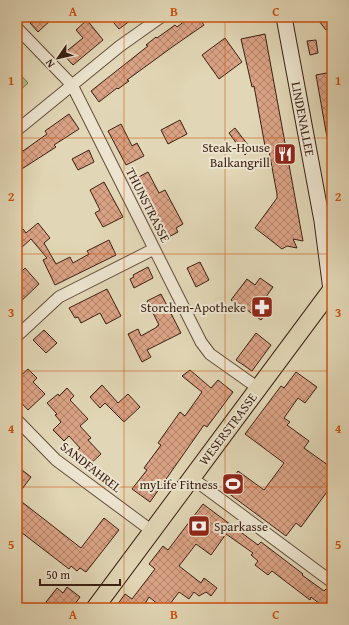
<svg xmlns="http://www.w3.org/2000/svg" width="349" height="625" viewBox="0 0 349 625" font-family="'Gentium Book Plus',serif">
	<defs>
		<pattern id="building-cross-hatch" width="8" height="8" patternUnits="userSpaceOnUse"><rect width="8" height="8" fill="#daa284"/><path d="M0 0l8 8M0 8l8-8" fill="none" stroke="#b2836b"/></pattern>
	</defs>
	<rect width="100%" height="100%" fill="#e1d6b5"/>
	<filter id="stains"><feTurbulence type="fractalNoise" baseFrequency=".005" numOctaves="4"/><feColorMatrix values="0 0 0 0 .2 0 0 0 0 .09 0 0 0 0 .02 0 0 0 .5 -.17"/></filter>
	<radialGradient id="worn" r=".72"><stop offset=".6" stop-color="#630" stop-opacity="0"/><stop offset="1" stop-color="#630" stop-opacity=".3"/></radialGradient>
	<path fill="#b3be8d" stroke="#776e50" d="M17,71l11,12 -11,10z"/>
	<path fill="url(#building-cross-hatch)" stroke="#3b1f14" d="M37,17h17l-16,15 -8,-9z
		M109,17h26l-16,12z
		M190,17h8l6,8 -29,20 -48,35 2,1 -11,8 -1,-1 -18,14 -8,-11 57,-45 -2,-1 10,-8 1,1 18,-13 2,2z
		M325,17h7v8l-6,5 -7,-9z
		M87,20l16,20 -30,25 -10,-11 20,-16 -7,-8z
		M265,34l38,207 -10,-2 4,9 -10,-2 -5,3 -27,-21 22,-30v-4l-9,-48h-3l-11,-60 -2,1 -11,-48z
		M225,38l17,24 -23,17 -17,-24z
		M316,40l2,13 -8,2 -3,-14z
		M332,72v71h-4l-12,-68z
		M69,114l10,15 -25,16 2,2 -39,25v-27l6,6 24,-17 -2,-3z
		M180,120l7,14 -19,10 -7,-14z
		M121,124l11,22 5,-3 7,13 -18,9 -18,-34z
		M235,128l16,21 -6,6 -16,-22z
		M89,150l5,12 -16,8 -6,-11z
		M148,172l11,21 6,-3 18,34 -7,4 2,4 -15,8 -30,-60z
		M104,182l19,35 -20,10 -8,-14 5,-3 -10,-20z
		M38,223l12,15 -6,5 12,21 14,-7 3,6 16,-9 -2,-3 22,-11 7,15 -61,30 -12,-25 4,-2 -16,-19 -10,9 -4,-5v-9l6,-5 3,4z
		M200,262l9,18 -13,7 -9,-19z
		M148,267l5,11 -19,10 -4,-9 4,-2 -1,-2z
		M25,268l14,16 -22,21v-29z
		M260,278l13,9 -10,14 8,6 -10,13 -18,-13 -1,2 -11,-9 16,-21 8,6z
		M107,289l14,27 -15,8 -6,-11 -19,10 -3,-6 -3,1 -6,-10z
		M161,294l20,39 -34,17 4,7 -9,5 -14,-28 10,-5 3,7 16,-9v-1l2,-1 -12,-24z
		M44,330l13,13 -11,10 -13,-13z
		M256,333l15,12 -19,26 -16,-11z
		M28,369l9,9 -4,4 12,12 -17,16 -11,-12v-19z
		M190,370l21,18 7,-8 15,12 -26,35 -3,-2 -54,77 -18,-13 15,-19 -3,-2 17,-23 -3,-2 22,-31 5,4 17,-24 -20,-16z
		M296,372l21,15 -12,16 -7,-5 -14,20 6,4 -3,3 22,16 -5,7 28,20v17l-31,42 -5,-4 -10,13 -62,-46 14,-19 26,19 20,-27 -39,-29 36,-48 3,2z
		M102,385l16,18 10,-9 12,13 -16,15 -19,-19 -5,5 -10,-11z
		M67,388l7,8 -4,4 18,19 -8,7 11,12 -3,2 13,14 -13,12 -13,-14 5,-4 -11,-12 -5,5 -11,-11 8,-8 -6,-7 2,-1 -10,-11 11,-9 1,2z
		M17,466l14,11 -9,12 -5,-4z
		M22,502l59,46 23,-30 15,12 -33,42 -6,-4 -3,3 -6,-5 -2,3 -52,-40v-21z
		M203,504l55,41 3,-3 42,32 -1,1 22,16 2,-2 6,5v14h-7l-14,-11 -1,3 -38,-29 -4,4 -13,-10 3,-4 -7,-6 2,-2 -27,-19 -15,21 -15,-11 -17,22 22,17 3,-5 13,10 -6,8 -5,-4 -7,4 -5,-4 -5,7 -10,-7 -12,16h-4l-14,-11 -6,10 2,1h-30l10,-14 7,5 23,-30 -6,-5 14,-18 5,4z
		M67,587l13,10 -8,11h-18l-8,-6 11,-14 6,5z"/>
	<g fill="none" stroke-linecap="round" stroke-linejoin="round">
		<g stroke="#644d3c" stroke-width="13">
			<path id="street" d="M17,28l55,57 129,257 9,12 48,34
				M17,130l103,-84 41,-29
				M17,336l42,-39 95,-48
				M17,420l39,40 96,71
				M192,478l140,104"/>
		</g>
		<g stroke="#3b1f14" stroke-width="17">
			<path id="secondary" d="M284,17l38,204 9,69"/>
		</g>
		<g stroke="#3b1f14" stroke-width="19">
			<path id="primary" d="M95,608l237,-319"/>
		</g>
		<use href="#street" stroke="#ece4cf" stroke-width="11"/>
		<use href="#secondary" stroke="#ece4cf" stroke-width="15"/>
		<use href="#primary" stroke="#e1d6b5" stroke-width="17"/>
	</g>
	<path fill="none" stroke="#ce500d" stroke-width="1" stroke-opacity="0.55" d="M124,17v591M225,17v591M17,138h315M17,254h315M17,371h315M17,487h315"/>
	<defs>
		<g id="restaurant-square" transform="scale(1.15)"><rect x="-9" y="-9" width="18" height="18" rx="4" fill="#8f2418" stroke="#ece4cf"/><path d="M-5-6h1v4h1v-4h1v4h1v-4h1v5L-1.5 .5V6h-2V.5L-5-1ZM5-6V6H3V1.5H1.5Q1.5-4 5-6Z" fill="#fff"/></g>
		<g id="pharmacy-square" transform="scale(1.15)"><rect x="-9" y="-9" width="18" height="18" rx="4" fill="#8f2418" stroke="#ece4cf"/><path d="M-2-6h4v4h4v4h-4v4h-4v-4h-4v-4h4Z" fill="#fff"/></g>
		<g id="stadium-square" transform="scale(1.15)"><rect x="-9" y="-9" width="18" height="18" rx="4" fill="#8f2418" stroke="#ece4cf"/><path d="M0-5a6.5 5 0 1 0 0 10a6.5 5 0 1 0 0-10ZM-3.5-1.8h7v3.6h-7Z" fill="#fff"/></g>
		<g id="bank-square" transform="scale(1.15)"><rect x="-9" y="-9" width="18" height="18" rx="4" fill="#8f2418" stroke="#ece4cf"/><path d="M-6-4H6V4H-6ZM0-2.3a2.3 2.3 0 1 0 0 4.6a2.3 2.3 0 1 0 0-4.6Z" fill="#fff"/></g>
	</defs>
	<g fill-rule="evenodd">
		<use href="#restaurant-square" x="285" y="154"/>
		<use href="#pharmacy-square" x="262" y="307"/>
		<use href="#stadium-square" x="233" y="484"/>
		<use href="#bank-square" x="199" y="526"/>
	</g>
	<g text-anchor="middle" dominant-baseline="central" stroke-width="4" stroke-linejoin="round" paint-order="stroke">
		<g font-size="13" fill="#3b1f14" stroke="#ece4cf">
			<text transform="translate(303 119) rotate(79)">LINDENALLEE</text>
			<text transform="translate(148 205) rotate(63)">THUNSTRASSE</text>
			<text transform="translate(228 429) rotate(-53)">WESERSTRASSE</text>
			<text transform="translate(91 467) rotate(38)">SANDFAHREL</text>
		</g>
		<g font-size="13" fill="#3b1f14" stroke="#ece4cf" text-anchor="end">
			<text x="270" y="147">Steak-House<tspan x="270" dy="15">Balkangrill</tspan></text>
			<text x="246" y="307">Storchen-Apotheke</text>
			<text x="218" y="484">myLife Fitness</text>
			<text x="214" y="526" text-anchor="start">Sparkasse</text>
		</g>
	</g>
	<rect width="349" height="625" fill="none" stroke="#e1d6b5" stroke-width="44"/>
	<g transform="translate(58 58) rotate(236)" stroke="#ece4cf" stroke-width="3" paint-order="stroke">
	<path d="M0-3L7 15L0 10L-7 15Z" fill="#3b1f14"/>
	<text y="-6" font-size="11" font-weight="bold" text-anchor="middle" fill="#3b1f14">N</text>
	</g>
	<path d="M40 579v6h80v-6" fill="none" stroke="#3b1f14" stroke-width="2"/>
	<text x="46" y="579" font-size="12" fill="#3b1f14" stroke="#ece4cf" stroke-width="3" paint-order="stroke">50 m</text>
	<rect x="22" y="22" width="305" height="581" fill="none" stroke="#ce500d" stroke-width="1.5"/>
	<g font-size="13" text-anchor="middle" font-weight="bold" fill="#ce500d">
		<text x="73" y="16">A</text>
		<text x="174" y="16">B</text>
		<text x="276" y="16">C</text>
		<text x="11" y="85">1</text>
		<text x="338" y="85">1</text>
		<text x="11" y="201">2</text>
		<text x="338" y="201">2</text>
		<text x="11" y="317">3</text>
		<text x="338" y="317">3</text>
		<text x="11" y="433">4</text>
		<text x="338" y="433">4</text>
		<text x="11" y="549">5</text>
		<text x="338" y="549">5</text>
		<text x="73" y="619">A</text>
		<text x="174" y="619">B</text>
		<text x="276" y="619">C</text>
	</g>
	<rect width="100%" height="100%" filter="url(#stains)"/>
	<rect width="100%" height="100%" fill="url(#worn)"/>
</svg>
